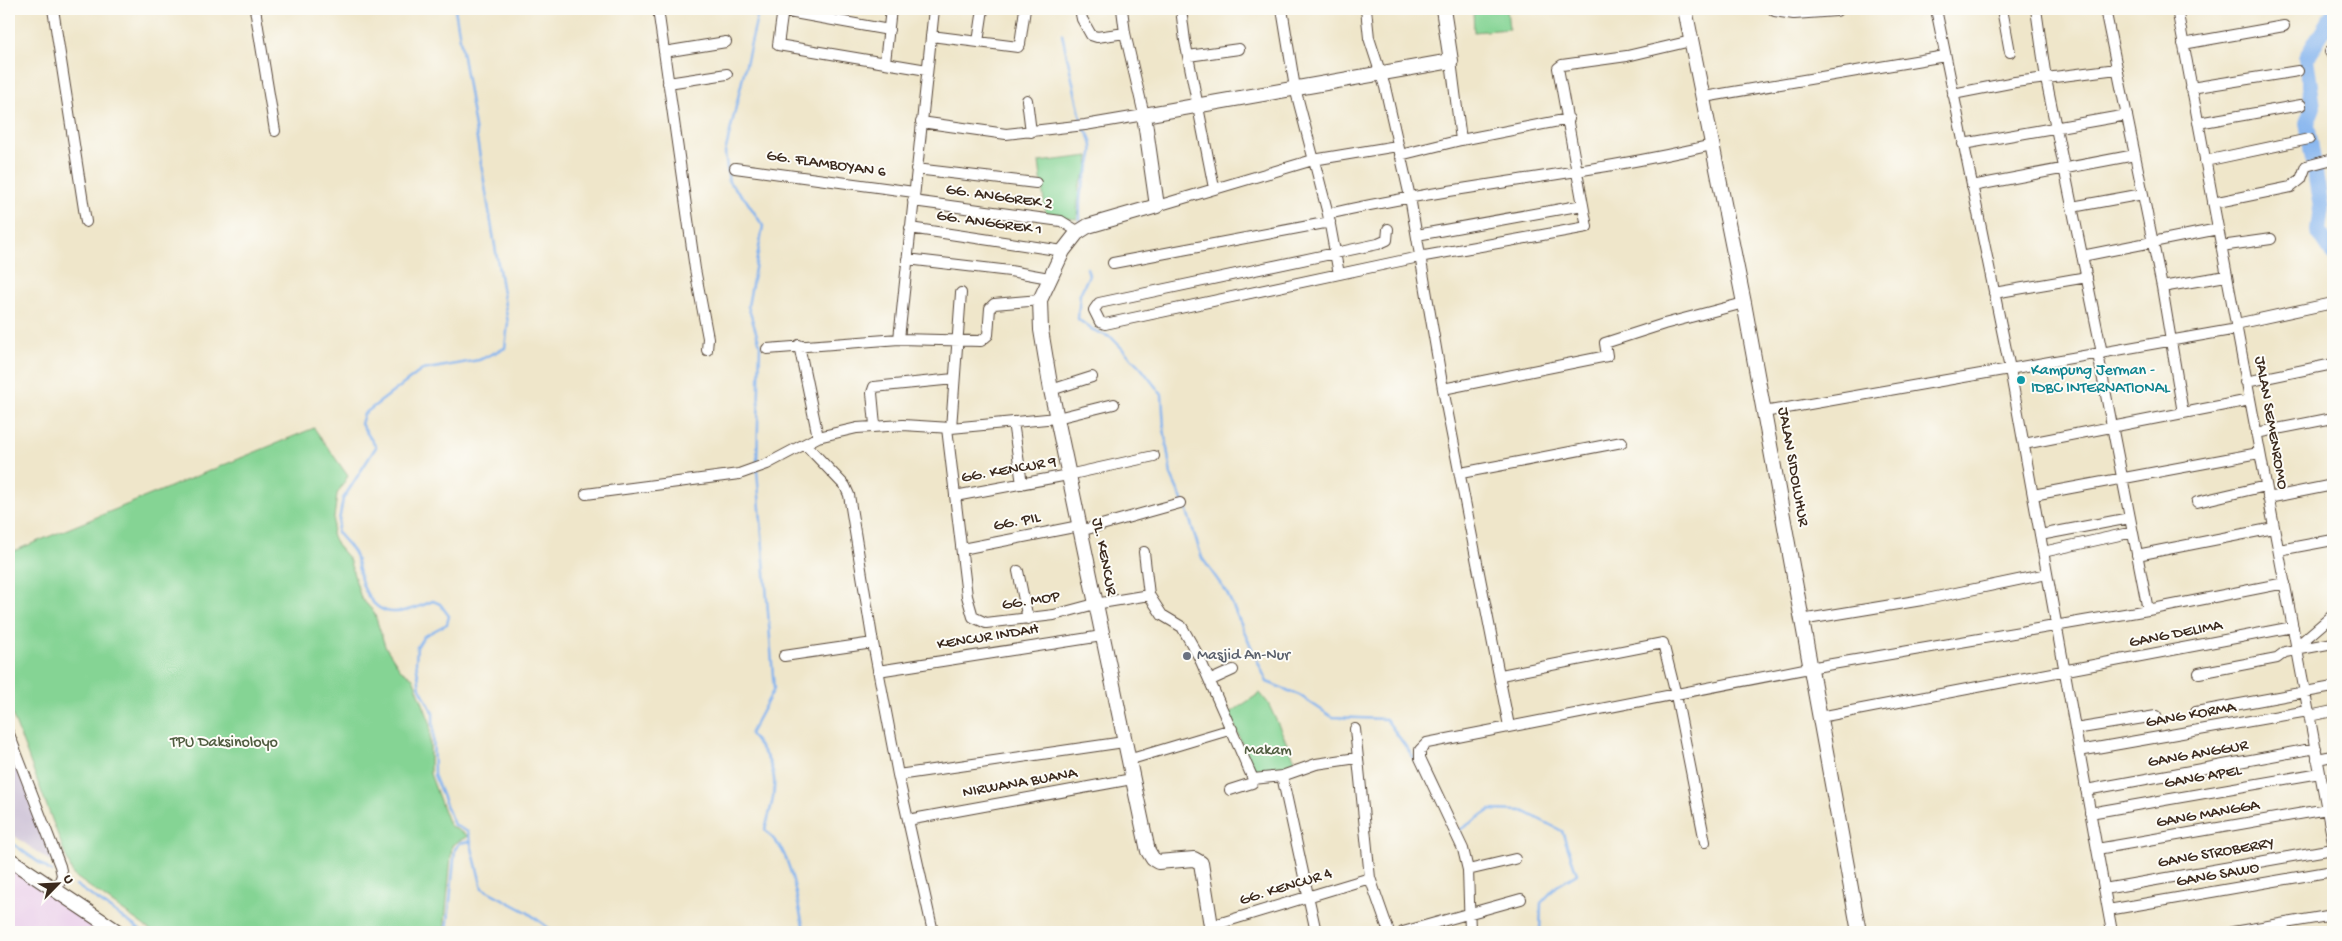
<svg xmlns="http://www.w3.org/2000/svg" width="2342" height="941" viewBox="0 0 2342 941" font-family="'Gochi Hand',sans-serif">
	<rect width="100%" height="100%" fill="#fdfcf7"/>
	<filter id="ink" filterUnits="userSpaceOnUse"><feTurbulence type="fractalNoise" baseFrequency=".02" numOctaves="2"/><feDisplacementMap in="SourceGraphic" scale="10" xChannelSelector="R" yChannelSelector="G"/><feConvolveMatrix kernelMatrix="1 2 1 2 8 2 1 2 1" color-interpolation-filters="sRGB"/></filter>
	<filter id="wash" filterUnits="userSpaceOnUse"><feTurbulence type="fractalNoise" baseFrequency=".0096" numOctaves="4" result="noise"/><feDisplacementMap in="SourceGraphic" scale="20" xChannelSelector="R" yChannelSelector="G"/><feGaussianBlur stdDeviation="1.12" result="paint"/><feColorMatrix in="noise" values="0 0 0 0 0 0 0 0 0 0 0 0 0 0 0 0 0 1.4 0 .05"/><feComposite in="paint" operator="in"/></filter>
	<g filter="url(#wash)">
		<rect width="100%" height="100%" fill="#efe6ca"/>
		<path fill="#ebd1eb" d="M9,861l98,71h-98z"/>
		<path fill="#cbbfd5" d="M9,740l49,127 -49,-35z"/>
		<path fill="#85d494" stroke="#607f59" d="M1473,9h34l2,20 -35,3z
			M1089,156l-1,13 -9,17 -2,33 -31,-2 -7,-55z
			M314,428l34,48 -11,18 -5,40 5,11 12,14 12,39 13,14 11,34 15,23 13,9 17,44v52l19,51 19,11 -16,9 -8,87h-291l-80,-57 -64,-169v-153z
			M1260,693l8,10 27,57 -11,11 -30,5 -24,-63z"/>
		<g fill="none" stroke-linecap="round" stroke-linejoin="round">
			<path stroke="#83b3ee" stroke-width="2.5" d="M455,9l53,314 -3,25 -26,12 -57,10 -58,44 -3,10 15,23 -33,52 -6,33c5,7 13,14 17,21 4,8 5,20 8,30 14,39 39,32 71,18l7,3 9,12 -2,8 -23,12 -7,11 -1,15 4,26 13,25 1,62 20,50 14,7 14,56 45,24 27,20
				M1062,34l20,89
				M1080,223c0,-10 -1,-21 1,-32 5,-22 21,-41 3,-63
				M1087,268l2,7 -9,19 -2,25 13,10 21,9 29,30 21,27 2,33 7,47 16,36 15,47 25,35 40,89 32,13 33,22 54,2 30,42
				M757,465l3,-120 -12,-39 15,-80 -17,-26 -17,-18 -4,-29 34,-144
				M757,470l17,219 -24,45c31,37 28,50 15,95 5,6 12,14 17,21 13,25 15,56 23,82
				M1458,831l32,-21 33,1 39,20 15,43 -20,12 -16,17 -1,29
				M9,841l43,31
				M76,885l67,47
				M447,932l8,-83 5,-6 11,-2"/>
			<path stroke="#83b3ee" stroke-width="16" d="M2333,14l-27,44 7,49 -6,16 14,85 -3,23 15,23"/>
		</g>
	</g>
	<g filter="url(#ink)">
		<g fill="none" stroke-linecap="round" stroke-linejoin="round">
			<g stroke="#564638" stroke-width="12">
				<path id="street" d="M53,9l33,213
					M255,9l20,122
					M658,9l37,260 13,69 -1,12
					M783,9l-5,36 149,25
					M1080,9l2,10 9,16 6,2 28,-4
					M1181,9l4,32 29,147
					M1282,9l13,79 33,126 11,60
					M1366,9l3,29 16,49 25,110 33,192 66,337
					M1936,9l74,360 102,563
					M2002,9l8,43
					M2036,9l10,70 56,274
					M2105,9l57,278 21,126
					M2177,9l156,833
					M783,11l106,19
					M931,36l87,11 2,-3 5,-35
					M978,42l5,-33
					M2183,44l101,-18
					M2330,51h3
					M664,52l62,-10
					M1188,56l51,-7
					M1451,61l10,79
					M885,62l6,-53
					M668,83l59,-9
					M2191,88l107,-17
					M1953,94l62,-12 102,-13
					M1704,97l241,-41
					M1027,100l4,32
					M921,122l85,12 79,-9 59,-10 -19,-82 -3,-24
					M2198,123l103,-18
					M1963,144l164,-29
					M1400,155l61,-15 108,-21
					M2205,161l104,-22
					M735,168l179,24
					M916,169l120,14
					M1972,186l163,-31
					M913,201l148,20 18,11
					M2213,203l78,-16 10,-8 5,-13 27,-7
					M1157,206l156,-46 84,-14
					M2072,207l71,-13
					M1328,214c127,-29 258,-39 384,-69
					M910,228l153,23
					M1388,229l-1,11 -9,4 -279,59 -5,7 6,12 5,2 314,-67 168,-30 -29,-159 4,-3 65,-9 64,-15
					M1417,235l166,-30
					M2221,246l50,-7
					M2082,256l136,-27
					M907,259l103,12 39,7
					M1113,263l217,-41
					M2162,287l64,-11
					M1994,293l93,-16
					M2236,324l97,-21
					M899,339l35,-330
					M799,345l19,92
					M767,349l132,-10 82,2 7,-6 2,-27 4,-4 46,-4
					M2098,354l50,256
					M2246,382l87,-18
					M1443,389l164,-33 -2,-13 59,-19 80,-21
					M1051,390l41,-13
					M1764,412l473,-83
					M1013,422l9,62
					M875,425l-3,-32 2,-6 80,-8
					M947,428l20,168 6,21 13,6 68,-8 41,-11 54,-9 -5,-43
					M951,428l10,-135
					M2256,433l77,-15
					M805,444l40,42 4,9 24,148 25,132 35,157
					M2024,444l226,-44
					M1461,473l161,-31
					M586,494l153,-20 28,-10 51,-27 39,-9 46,-3 48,3 106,-10 57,-14
					M2033,495l226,-42
					M955,496l113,-21 86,-19
					M2268,498l65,-13
					M2197,502l69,-16
					M1080,531l100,-28
					M2040,535l90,-17
					M962,549l117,-23
					M2279,550l54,-10
					M2043,552l90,-20
					M2137,555l137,-27
					M1018,571l10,48
					M1149,595l13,20 20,12 17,30 54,122 29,-3 34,156
					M1801,620l121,-20 125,-26
					M2296,647l37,-32
					M784,656l89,-13
					M878,671l224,-35
					M2199,673l78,-15 8,-6 48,-9
					M1501,675l162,-32 13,52 29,147
					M1211,680l22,-10
					M2196,712l137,-25
					M2309,716l24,-5
					M1820,717l473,-90
					M1355,729l15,149 19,54
					M2075,729l81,-13
					M9,734l51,132 2,9 -5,15
					M2079,751l229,-40
					M2317,759l16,-3
					M1128,760l104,-31
					M898,775l226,-33
					M1282,776l34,-12 41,-6
					M1230,790l22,-7 3,-3
					M2086,790l230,-42
					M2090,813l230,-40
					M913,819l219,-40
					M2097,849l230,-40
					M1468,870l47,-11
					M2104,889l229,-40
					M2108,910l225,-39
					M1211,926l159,-48
					M1403,932l118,-33
					M1470,932l-2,-62 -5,-21 -43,-91v-8l7,-7 382,-75 339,-58 137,-27
					M2233,932l100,-17"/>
			</g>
			<g stroke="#564638" stroke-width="16">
				<path id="secondary" d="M1685,9l59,294 115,629
					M1775,9l19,3 42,-3
					M9,859l109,73
					M1212,932l-11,-69 -7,-4 -36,3 -5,-3 -5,-8 -97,-461 -10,-60 -1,-30 23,-49 14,-18 11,-7 69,-20 -13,-91 307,-54 -8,-52"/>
			</g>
			<use href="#street" stroke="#fff" stroke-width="10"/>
			<use href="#secondary" stroke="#fff" stroke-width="14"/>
		</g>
	</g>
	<circle fill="#0f9aa8" stroke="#fdfcf7" stroke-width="2" cx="2021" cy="380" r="5"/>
	<circle fill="#6b7280" stroke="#fdfcf7" stroke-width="2" cx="1187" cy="656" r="5"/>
	<g text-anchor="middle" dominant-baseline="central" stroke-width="4" stroke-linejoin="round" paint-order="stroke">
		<g font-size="16" fill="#3b2a1e" stroke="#fdfcf7">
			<text transform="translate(826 165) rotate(8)">GG. FLAMBOYAN 6</text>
			<text transform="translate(999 198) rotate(8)">GG. ANGGREK 2</text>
			<text transform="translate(989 224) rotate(8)">GG. ANGGREK 1</text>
			<text transform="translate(2270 423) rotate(80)">JALAN SEMENROMO</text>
			<text transform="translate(1792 467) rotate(80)">JALAN SIDOLUHUR</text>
			<text transform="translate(1009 471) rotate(-10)">GG. KENCUR 9</text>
			<text transform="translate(1017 523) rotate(-11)">GG. PIL</text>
			<text transform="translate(1103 557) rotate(79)">JL. KENCUR</text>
			<text transform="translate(1031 602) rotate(-9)">GG. MOP</text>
			<text transform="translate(2176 635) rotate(-11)">GANG DELIMA</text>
			<text transform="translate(988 638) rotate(-9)">KENCUR INDAH</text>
			<text transform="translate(2191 716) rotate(-10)">GANG KORMA</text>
			<text transform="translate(2198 755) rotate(-10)">GANG ANGGUR</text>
			<text transform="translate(2203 778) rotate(-10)">GANG APEL</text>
			<text transform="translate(1020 784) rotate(-10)">NIRWANA BUANA</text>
			<text transform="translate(2208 815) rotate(-10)">GANG MANGGA</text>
			<text transform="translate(2216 854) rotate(-10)">GANG STROBERRY</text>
			<text transform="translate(2218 876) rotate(-10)">GANG SAWO</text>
			<text transform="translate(1286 888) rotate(-17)">GG. KENCUR 4</text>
		</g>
		<g font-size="16" fill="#0d838f" stroke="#fdfcf7" text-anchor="start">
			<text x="2031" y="371">Kampung Jerman -<tspan x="2031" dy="18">IDBC INTERNATIONAL</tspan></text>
		</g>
		<g font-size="16" fill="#5b616d" stroke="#fdfcf7" text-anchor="start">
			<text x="1197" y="656">Masjid An-Nur</text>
		</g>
		<g font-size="16" fill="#515d41" stroke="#fdfcf7">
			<text x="224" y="743">TPU Daksinoloyo</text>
			<text x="1268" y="751">Makam</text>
		</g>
	</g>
	<rect width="2342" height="941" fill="none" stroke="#fdfcf7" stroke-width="30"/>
	<g transform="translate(58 884) rotate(66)" stroke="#fdfcf7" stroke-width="4" paint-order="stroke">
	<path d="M0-4L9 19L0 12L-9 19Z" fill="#3b2a1e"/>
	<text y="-8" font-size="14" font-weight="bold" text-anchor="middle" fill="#3b2a1e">U</text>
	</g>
</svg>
